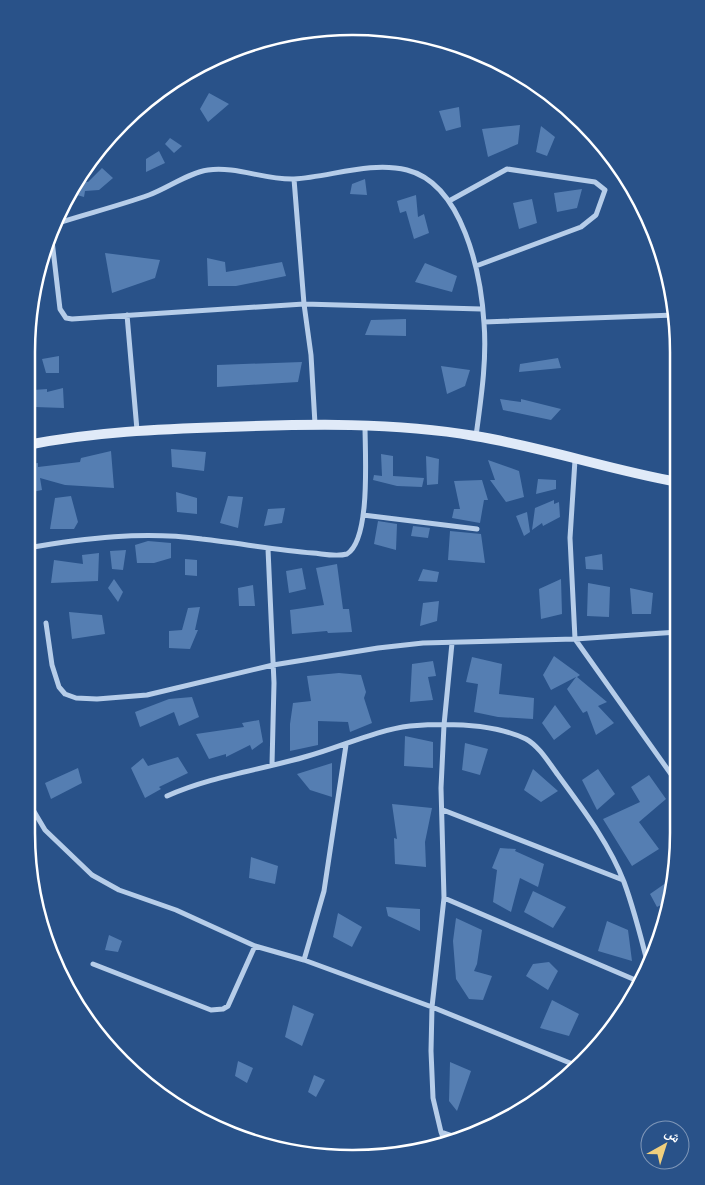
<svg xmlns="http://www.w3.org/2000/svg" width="705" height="1185" viewBox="0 0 705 1185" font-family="Lato,'Noto Naskh Arabic',sans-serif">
	<rect width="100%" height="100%" fill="#295289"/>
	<path fill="#557eb2" d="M209,93l20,11 -21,18 -8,-13z
		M459,107l2,20 -15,4 -7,-20z
		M520,125l-2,19 -30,13 -6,-28z
		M541,126l14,11 -8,19 -11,-4z
		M170,138l12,8 -8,7 -9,-9z
		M159,151l6,12 -19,9v-13z
		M102,168l11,10 -14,12 -14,1 -1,6 -14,-4 7,-13 11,2z
		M365,179l2,16 -17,-1 2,-10z
		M582,189l-5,19 -20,4 -3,-19z
		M416,195l2,22 6,-3 5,19 -15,6 -8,-28 -6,2 -3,-12z
		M532,199l5,24 -18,6 -6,-26z
		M105,253l55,7 -5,18 -43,15z
		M207,258l18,4 1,10 56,-10 4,14 -50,10h-28z
		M425,263l32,13 -5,16 -37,-10z
		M406,319v17l-41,-1 6,-15z
		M59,356v17h-13l-4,-14z
		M558,358l3,10 -42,4 1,-8z
		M302,362l-4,20 -81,5v-22z
		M441,366l29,4 -5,16 -18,8z
		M63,388l1,20 -29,-1 -2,-17 14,-1v3z
		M500,399l21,3v-3l40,10 -10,11 -48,-10z
		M171,449l35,3 -2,19 -32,-4z
		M111,451l3,37 -49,-3 -25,-7 2,12 -15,3v-29l11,-1v4l42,-5 1,-4z
		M381,454l12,2v20l31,2 -2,9 -25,-1 -24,-6 1,-5 8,1z
		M426,456l13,3 -1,25 -11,1z
		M488,460l31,11 5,26 -18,5 -16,-22h5z
		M538,479l18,1v9l-20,5z
		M482,480l6,20h-4l-4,23 -28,-5 2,-9h6l-6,-28z
		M176,492l21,6v16l-20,-2z
		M71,496l7,26 -4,7h-24l5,-31z
		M228,496l15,1 -5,31 -18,-5z
		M554,500v4l5,-2 1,15 -17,9 -1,-3 -10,7 3,-22z
		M285,508l-3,15 -18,3 4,-17z
		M527,512l3,20 -6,4 -8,-20z
		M378,521l19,3 -1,26 -22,-6z
		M413,526l17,2 -2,10 -17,-2z
		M450,531l31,3 4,29 -37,-3z
		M148,541l23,2v15l-17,5h-17l-2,-18z
		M126,550l-3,20 -11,-1 -2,-18z
		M99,553l-1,28 -47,2 3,-23 29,4 -1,-9z
		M602,554l1,16 -17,-1 -1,-12z
		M185,559l12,1v16l-12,-1z
		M30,564l6,32 -9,2v-33z
		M337,564l6,45h6l3,23 -24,1 -1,-2 -35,3 -2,-24 34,-5 -8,-37z
		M302,568l4,21 -17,4 -3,-22z
		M423,569l16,3 -2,10 -19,-1z
		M114,579l9,13 -5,10 -10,-14z
		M561,579l1,35 -21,5 -2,-30z
		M588,583l22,4 -1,30 -22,-1z
		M253,585l2,21h-16l-1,-18z
		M630,588l23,5 -2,21h-19z
		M439,601l-2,20 -17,5 3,-23z
		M200,607l-5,23h3l-8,19 -21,-1v-17l13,-1 6,-22z
		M69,612l33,3 3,19 -33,5z
		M554,656l26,19 -3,2 30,25 -9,4 16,17 -18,12 -9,-24 -4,2 -16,-24 9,-12 -25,13 -8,-15z
		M472,657l30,7 -3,30 35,4 -1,21 -35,-2 -24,-5 4,-28 -12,-2z
		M433,661l3,15 -8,1 5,23 -23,2 2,-38z
		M339,673l22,2 5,17 -2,6 8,25 -22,9 -2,-10 -30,-1v24l-28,6v-27l3,-21 18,-2 -4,-25z
		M192,697l7,20 -20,9 -5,-14 -34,15 -5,-15 34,-13z
		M555,705l16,22 -17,13 -12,-17z
		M259,720l4,22 -11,8 -2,-5 -24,12v-3l-17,5 -13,-25 48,-7 -2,-4z
		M405,736l28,6v26l-29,-2z
		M465,743l23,6 -8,26 -18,-5z
		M178,757l10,16 -29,14 2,2 -16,9 -14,-30 12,-10 5,8z
		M332,763v34l-22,-7 -13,-16z
		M78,768l4,15 -31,16 -6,-16z
		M533,769l25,22 -17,11 -17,-12z
		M598,769l17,25 -18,16 -15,-30z
		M649,775l17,24 -27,23 20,27 -27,17 -29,-47 37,-17 -9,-15z
		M392,804l40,4 -7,34 1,25 -31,-3 -1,-26 3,1z
		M500,848l16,1 -1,2 29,13 -6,23 -18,-9 -9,34 -18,-10 4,-32 -5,-2z
		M251,857l27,9 -3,18 -26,-6z
		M673,878l-4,23 -12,6 -7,-13z
		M533,891l33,16 -13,21 -29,-16z
		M386,907l34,2v22l-32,-15z
		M338,913l24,14 -10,20 -19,-10z
		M456,918l26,12 -5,34 -3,7 18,5 -9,24 -14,-1 -13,-20 -3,-38z
		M607,921l21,9 4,31 -34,-10z
		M109,935l13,6 -4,11 -13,-2z
		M549,962l9,9 -10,19 -22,-14 7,-12z
		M552,1000l27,14 -10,22 -29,-8z
		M293,1005l21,9 -12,32 -17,-9z
		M238,1061l15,7 -6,15 -12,-7z
		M450,1062l21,9 -14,40 -8,-10z
		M314,1075l11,5 -9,17 -8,-5z"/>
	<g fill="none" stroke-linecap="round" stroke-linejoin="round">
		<path stroke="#b6cde9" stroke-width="5" d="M294,179l10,125 7,51 4,69
			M449,201l58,-32 88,13 10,8 -9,25 -15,12 -105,39
			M55,224c31,-10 63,-18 94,-29 19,-7 39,-22 59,-25 28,-4 57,10 86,9 36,-2 76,-18 113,-9 56,14 74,104 77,153 3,37 -3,76 -8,113
			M51,232l9,77 6,9 6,1 232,-15 177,5
			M127,315l10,115
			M484,322l191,-7
			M575,460l-5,78 5,101 103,145
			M363,515l114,14
			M27,548c58,-10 116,-17 175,-9 37,4 73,11 111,14 11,1 23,4 34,1 24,-15 18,-100 18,-128
			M268,549l6,134 -2,82
			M46,623l6,42 7,22 6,7 11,4 21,1 50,-4 126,-30 105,-17 45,-5 152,-4 103,-7
			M452,643l-8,82 -3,63 3,110 -12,109 -1,44 2,47 8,34 21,7
			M167,796c45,-20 94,-26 141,-40 33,-9 68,-26 102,-30 37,-3 82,-3 116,13 13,7 23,24 32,36 24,33 51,68 66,107 10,27 17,55 24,83
			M26,798l19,32 47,45 27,15 57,20 79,36
			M443,810l180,70
			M444,898l196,84
			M304,960l20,-69 22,-146
			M93,964l118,46 12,-1 5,-3 27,-60 49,14 128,47 143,58
			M441,1132l4,11"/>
		<path stroke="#e0eaf8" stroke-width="10" d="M27,445c66,-13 132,-16 199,-18 82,-3 168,-5 249,9 68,11 135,34 203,46"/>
	</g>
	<path d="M0 0H705V1185H0ZM352 35H353A317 317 0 0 1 670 352V833A317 317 0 0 1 353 1150H352A317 317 0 0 1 35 833V352A317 317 0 0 1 352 35Z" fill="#295289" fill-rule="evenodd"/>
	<path fill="none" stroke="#fff" stroke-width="2.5" d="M352 35H353A317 317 0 0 1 670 352V833A317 317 0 0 1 353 1150H352A317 317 0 0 1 35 833V352A317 317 0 0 1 352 35Z"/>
	<g transform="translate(665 1145) rotate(39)"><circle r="24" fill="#295289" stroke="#7f97b8"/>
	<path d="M0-4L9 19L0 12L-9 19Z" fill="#f0cf7d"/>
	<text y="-8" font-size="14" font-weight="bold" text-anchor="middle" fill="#ffffff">ش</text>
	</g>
</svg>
